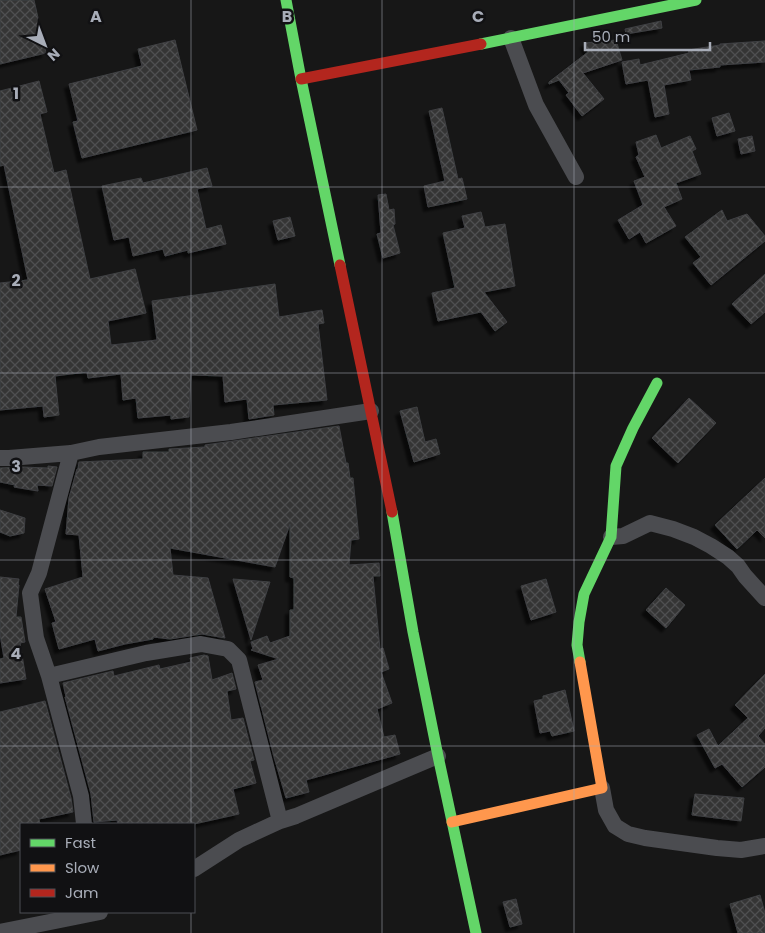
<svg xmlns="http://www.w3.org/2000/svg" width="765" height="933" viewBox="0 0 765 933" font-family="Poppins,sans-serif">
	<defs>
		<pattern id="building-cross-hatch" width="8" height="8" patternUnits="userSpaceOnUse" patternTransform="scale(1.25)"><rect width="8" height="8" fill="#353536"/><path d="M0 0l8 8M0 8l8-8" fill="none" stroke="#4f5051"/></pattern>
		<filter id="shadow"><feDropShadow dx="-4.5" dy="4.5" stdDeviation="1" flood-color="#0009"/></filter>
	</defs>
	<rect width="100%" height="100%" fill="#171717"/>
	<path fill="url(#building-cross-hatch)" stroke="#3f4043" filter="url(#shadow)" d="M0,0h34l12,53 -46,11z
		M661,21l1,7 -36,6 -1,-5z
		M175,40l22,90 -115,28 -9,-36 5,-1 -9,-37 73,-18 -4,-17z
		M616,40l6,20 -39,13 21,26 -22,17 -16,-21 3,-2 -10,-13 -10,4v-2l39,-30 -3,-9z
		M765,41v21l-45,3v2l-31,3 2,10 -27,5 5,29 -14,3 -7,-37 -22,4 -4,-22 17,-3 1,6 49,-12 -1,-3 32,-5v-1z
		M39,81l8,31 -7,2 14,59 12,-3 24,109 45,-10 11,44 -38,8 3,24 46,-5 -5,-39 123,-17 4,33 43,-7 2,13 -6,1 9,76 -54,5 1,10 -25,4 -2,-20 -22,3 -2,-26 -32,-1 -2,42 -18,2v-4l-33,3 -2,-20 -13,2 -2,-26 -33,4 -1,-6 -32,4 4,39 -15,2 -1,-11 -43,4v-127l28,-3 -24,-115 -4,1v-75z
		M442,108l16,71 4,-1 5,21 -39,8 -4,-21 21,-5 -16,-70z
		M729,113l6,18 -18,5 -5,-18z
		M656,135l5,13 29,-12 6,13 -4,2 9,23 -25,9 6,16 -18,8 12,19 -30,17 -6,-11 -11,7 -11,-19 25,-15 -9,-24 11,-4 -9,-20 3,-2 -3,-13z
		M752,136l3,15 -14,3 -3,-15z
		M207,168l5,18 -15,3 9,40 15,-4 5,19 -38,9v-3l-23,6 -2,-7 -30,7 -4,-19 -15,3 -12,-54 39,-8 2,5z
		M386,194l3,16 5,-1 1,15 -2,1 7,28 -17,5 -6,-24 4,-1 -3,-38z
		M722,210l5,11 20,-7 18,22v5l-54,44 -18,-22 8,-6 -16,-20z
		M481,212l4,15 20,-3 10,62 -31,6 23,30 -12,9 -14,-19 -43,9 -6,-28 23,-5 -12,-55 22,-5 -3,-12z
		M290,217l5,19 -17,4 -5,-19z
		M765,274v38l-14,12 -19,-20z
		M689,398l27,25 -38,40 -26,-25z
		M417,407l8,35 11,-3 4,15 -26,8 -14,-51z
		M339,426l7,37h2l2,15h3l6,61 -8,1 -2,25 30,-2 1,13h-7l7,73 3,-1 6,21 -8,3 11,31 -15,6 7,28 11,-2 5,19 -94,26 3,12 -23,6 -12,-41 -19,-75 8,-2 -5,-15 21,-6 -28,-9 2,-1 -2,-7 16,-6 3,7 20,-7v-26h4v-32l-4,-1v-53l-15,43 -105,-19 3,27 35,3 17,60 -23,-4 -32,5 -17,-2v2l-28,5 -27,7 -3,-12 -36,10 -7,-26 4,-1 -11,-33 38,-12 -4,-42 -13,-1 3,-36 8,-29h1l1,-7 64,-3v-7h26v-3l36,-2v-2z
		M48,466l9,1 -5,19 -15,-1 1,6 -24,-4 1,-2 -15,-3v-14l23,-1 25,1z
		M765,478v60l-8,-8 -20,19 -22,-24z
		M0,510l25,8 -1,15 -14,3 -10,-4z
		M0,577l19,2 -1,6h1l-3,32h5l4,25 -5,1 6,36 -26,4v-24l4,-1 -4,-24z
		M233,579l37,3 -19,58z
		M546,579l10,33 -25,8 -10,-34z
		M666,588l19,17 -19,23 -20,-18z
		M204,655l4,1 4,24 20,-7 4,16 -9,2 4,29 12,-2 11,42 -4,1 6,22 -23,6 6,25 -45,10h-76l-1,-4 -23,2 -3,-28 -26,-97h1l-3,-14 50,-12 1,5 45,-11 1,4 31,-7 -1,-4z
		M765,674v54l-7,8 7,8v23l-23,20 -20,-23 -7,4 -18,-33 12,-6 9,17 30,-28 -13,-13z
		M565,690l9,41 -22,5 -2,-5 -10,2 -6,-32 9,-2v-3z
		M45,701l26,97 2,14 -34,7 1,5h-19v26l-21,5v-143z
		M695,794l49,4 -3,23 -49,-6z
		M760,895l5,18v20h-27l-8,-29z
		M516,899l6,25 -12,3 -7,-25z"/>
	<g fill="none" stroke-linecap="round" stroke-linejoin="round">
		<path stroke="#4b4c50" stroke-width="16" d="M511,38l25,67 40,72
			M71,453l-32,120 -9,20 6,45 13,38 32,120 3,28
			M0,458h9l62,-5 28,-6 132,-15 140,-21
			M611,537l12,-1 27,-13 23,6 21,8 17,9 17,11 10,9 7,10 20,22
			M49,676l97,-23 55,-9 27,5 11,11 41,161
			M602,788l4,22 9,16 13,8 17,4 72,10 24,2 24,-4
			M194,869l45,-29 41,-19 16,-5 142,-60
			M0,932l100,-20"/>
		<path stroke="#63d668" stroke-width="11" d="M286,0l15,79 39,186
			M481,44l215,-44
			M392,512l21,120 25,124 38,177
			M580,662l-3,-17 2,-23 5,-28 27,-57 5,-71 17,-38 24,-45"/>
		<path stroke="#ff974d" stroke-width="11" d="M452,822l150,-34 -22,-126"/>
		<path stroke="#b3261e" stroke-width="11" d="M301,79l180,-35
			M340,265l52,247"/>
	</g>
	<path fill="none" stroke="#a8adb8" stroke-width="1" stroke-opacity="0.55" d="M191,0v824M382,0v933M574,0v933M0,187h765M0,373h765M0,560h765M0,746h765M191,912v21"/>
	<g font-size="16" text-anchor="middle" font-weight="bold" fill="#a8adb8" stroke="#111113" stroke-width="5" stroke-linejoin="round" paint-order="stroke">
		<text x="96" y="22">A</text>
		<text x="287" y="22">B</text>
		<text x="478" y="22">C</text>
		<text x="16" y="99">1</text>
		<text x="16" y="286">2</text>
		<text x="16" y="472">3</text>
		<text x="16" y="659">4</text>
	</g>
	<rect x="20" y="823" width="175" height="90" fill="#111113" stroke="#4d4f55"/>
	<rect x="30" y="839" width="25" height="8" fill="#63d668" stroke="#4d4f55"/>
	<text x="65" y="848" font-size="15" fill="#a8adb8">Fast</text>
	<rect x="30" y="864" width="25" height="8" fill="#ff974d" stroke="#4d4f55"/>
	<text x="65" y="873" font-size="15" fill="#a8adb8">Slow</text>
	<rect x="30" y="889" width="25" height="8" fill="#b3261e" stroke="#4d4f55"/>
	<text x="65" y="898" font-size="15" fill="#a8adb8">Jam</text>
	<g transform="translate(45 45) rotate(138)" stroke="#111113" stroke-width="4" paint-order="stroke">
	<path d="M0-4L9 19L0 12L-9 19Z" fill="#a8adb8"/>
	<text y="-8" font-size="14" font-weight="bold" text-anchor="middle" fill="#a8adb8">N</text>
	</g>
	<path d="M585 42v8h125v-8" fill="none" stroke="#a8adb8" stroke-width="2.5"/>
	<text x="592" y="42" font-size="15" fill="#a8adb8" stroke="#111113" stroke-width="4" paint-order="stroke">50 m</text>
</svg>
